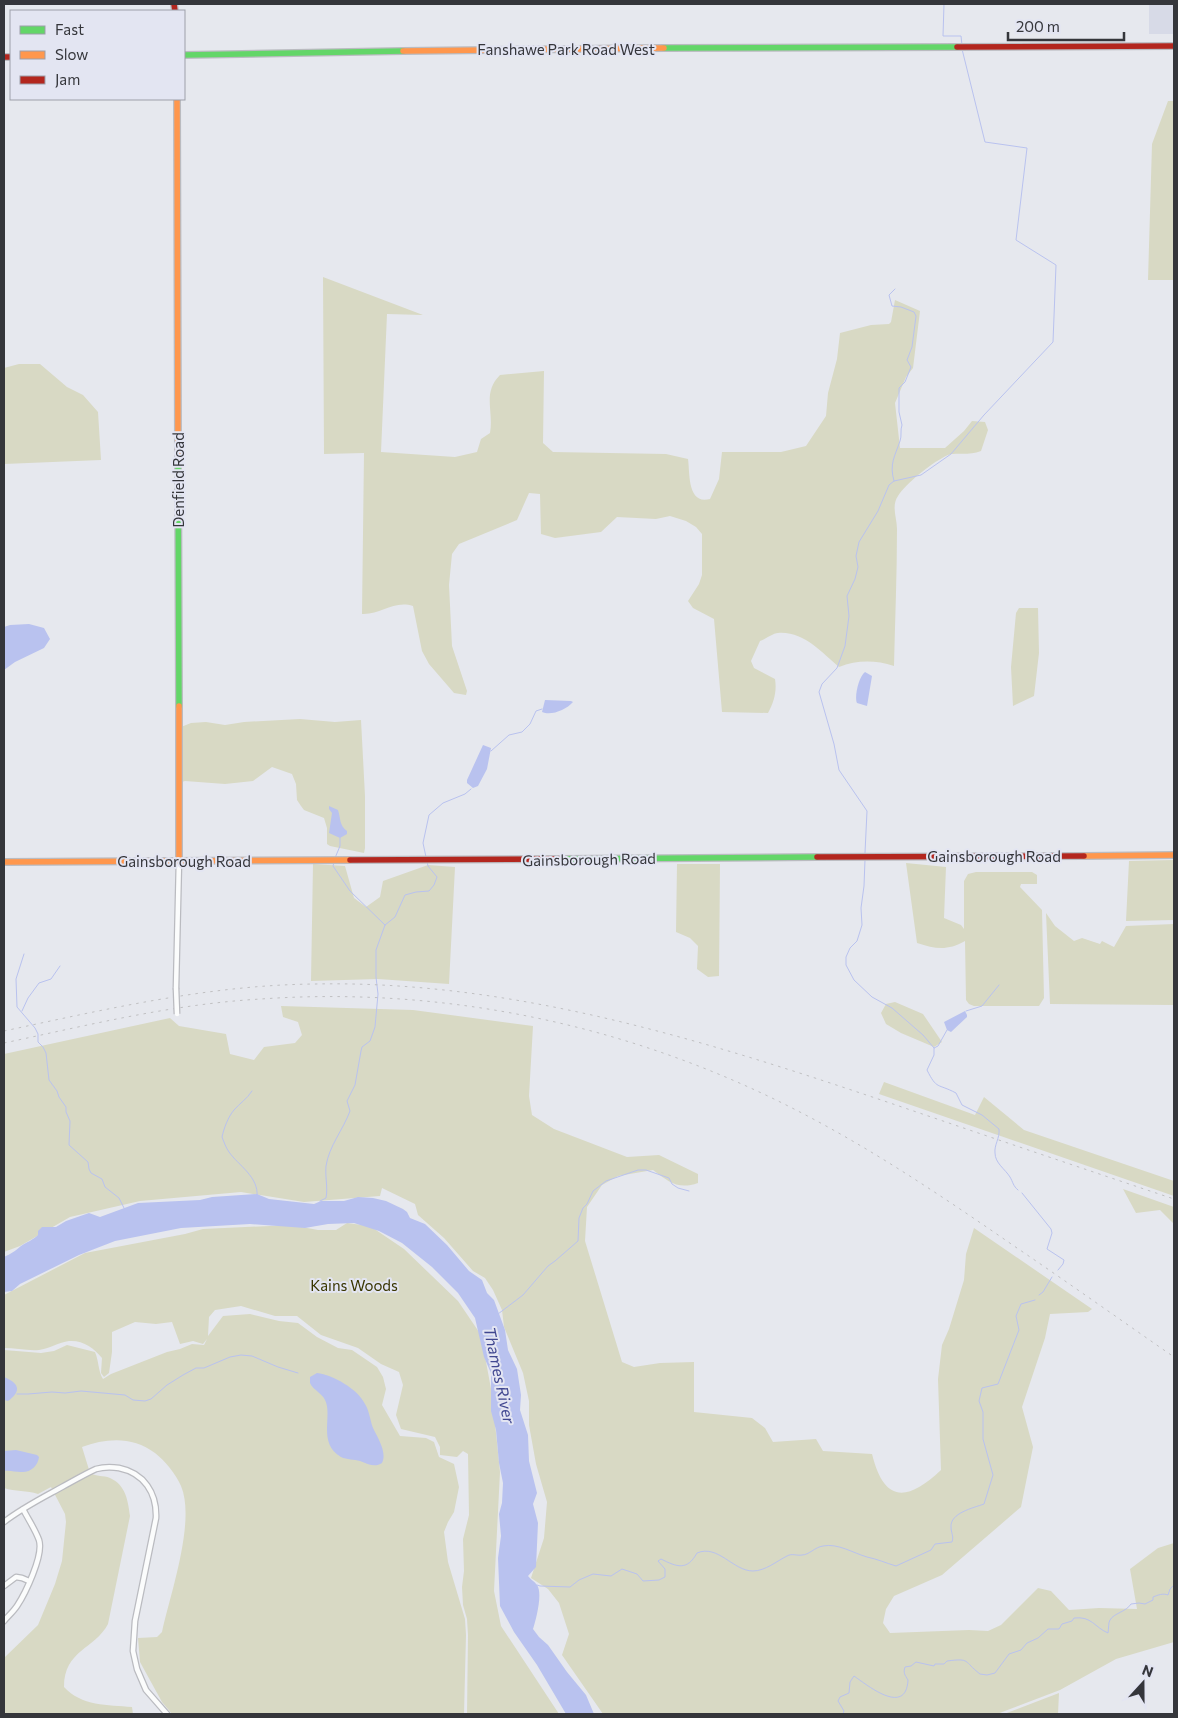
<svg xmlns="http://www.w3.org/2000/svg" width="1178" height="1718" viewBox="0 0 1178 1718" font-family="Commissioner,sans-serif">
	<rect width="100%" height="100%" fill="#e6e8ee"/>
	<path fill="#d7dae7" d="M1149,4h25v30h-25z"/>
	<path fill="#d8d9c4" d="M1168,101h6v179h-26l4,-136z
		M323,277l100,38 -36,-1 -6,138 74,5 22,-5 4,-13 9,-6c4,-22 -8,-40 10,-58l44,-4 -1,72 10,9 113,2 22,5c2,14 -1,46 22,40l9,-20 3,-27h59l25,-6 20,-30 2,-23 9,-34 3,-26 31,-8 18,-1 2,-2 4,-22 25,11 -7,57 -7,9 -11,26 5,45h45l19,-17 8,-10 13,1 3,8 -7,21c-12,5 -25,1 -33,4 -14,6 -42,28 -50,41 -7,10 -1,22 -1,33 0,46 -2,91 -3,137 -19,-6 -37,-6 -55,1 -17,-14 -35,-36 -61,-34 -5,0 -12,6 -18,8l-9,20 3,7 21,11c2,12 -1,23 -7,34l-46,-1 -8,-93 -21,-11 -5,-7 11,-17 3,-9v-41l-6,-7 -10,-6 -16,-5 -14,3 -39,-2 -16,15 -46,6 -14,-4 -1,-40 -11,-1 -12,27 -58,24 -7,10 -3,31 3,61 15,45 -1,4 -12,-2 -25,-29 -7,-13 -9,-45c-20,-6 -32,9 -51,8l2,-161 -40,1z
		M19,364h21l27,23 16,8 15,17 3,48 -97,4v-96z
		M1019,608h19l1,45 -5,43 -21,10 -2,-39 5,-54z
		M300,719l35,3 26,-2 4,76v52l-1,5 -34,-7 -3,-2v-16l-3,-10 -20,-8 -3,-4 -4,-6 -1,-16 -4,-10 -20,-7 -19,14 -28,3 -40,-3 -6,2 2,-56 10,-4 15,-1 19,3 19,-3z
		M1174,860v60l-48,1 3,-60z
		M906,863l40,4 -2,51 17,7 3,4v-48l4,-7 8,-2h56l5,3v9h-16l-1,3 22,23 2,88 -5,8h-65l-5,-2 -3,-4 -1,-59c-18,10 -29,8 -48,2z
		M313,864l32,2 9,32 12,9 14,-10 3,-16 45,-16 27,2 -6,117 -71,-5 -67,2z
		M677,864h43l-1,112 -11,1 -11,-8 1,-23 -8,-8 -14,-6z
		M1046,913l9,13 19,15 8,-3 18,6 2,-3 12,6 12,-21 48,-2v81l-124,-1z
		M895,1002l28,12 19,28 -8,5 -33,-14 -15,-9 -5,-11 5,-9z
		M281,1006l132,4 120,16 -4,70 3,19 22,14 73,28 32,-2 39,19v9c-20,7 -29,-1 -45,-13l-35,6 -16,9 -15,22 -2,34 37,121 12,5 26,-4 34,-1v50l58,6 13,10 8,14 43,-3 7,12 49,3c12,49 35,48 69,16l-3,-91 4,-34 7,-16 15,-49 2,-26 8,-26 118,81 -4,3 -38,2 -5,24 -23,69 11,40 -12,60 -79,68 -48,21 -8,13 -3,14 7,10 79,-3 19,1 13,-6 37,-37 13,3 18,19 30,-2 38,1 -7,-40 28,-21 16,-5v99l-58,17 -56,31 -63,24h-394l-41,-59 7,-21 -10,-31 -11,-14 -17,-11 13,-40 3,-36 -11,-38 -7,-39v-24l-6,-28 -19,-46 -2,-17 -9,-20 -8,-12 -12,-7 -29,-33 -26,-23 -3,-11 -33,-16 -2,8 -76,6 -63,-10 -101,9 -70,16 -50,29 -16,6v-198l166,-36 9,8 47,8 4,20 24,6 10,-13 31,-4 7,-8 -4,-13 -15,-5z
		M884,1082l91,33 9,-18 40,33 150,51v15l-295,-102z
		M1123,1189l51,18v17l-14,-14 -24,3z
		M347,1223l23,3 34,23 54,52 23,34 11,59 8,78 -6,119 7,35 58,88h-92l1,-79 -1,-16 -4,-14 -1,-18 2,-16 -1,-32 6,-24 -1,-61 -5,-3 -6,6 -17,-2v-8l-5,-10 -34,-8 -5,-14 7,-30 -4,-13 -18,-8 -23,-16 -37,-13 -24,-19h-22l-34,-10 -26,4 -6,7 -1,19 15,-20 27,-2 29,7 19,2 19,14 21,11 14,2 25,17 6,10 3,12 -4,16 18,31 26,2 8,4 5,15 15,7 5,23 -5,25 -6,10 -4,10 4,30 17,57 1,16 -2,79h-292l-10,-12 -22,-40 -2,-24 19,-1 5,-5c8,-37 34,-111 19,-146 -5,-12 -16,-25 -26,-33 -22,-17 -49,-15 -73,-6l8,26c7,4 13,2 20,5 16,7 18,23 20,38l-22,108c-13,25 -44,26 -44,63 17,19 44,18 68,20l1,7h3h-132v-56l34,-33 17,-41 7,-23 4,-39 -1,-8 -14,-27 -13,7c-11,-4 -23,-2 -34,-6v-138l37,3 13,-2 13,-6 28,7c4,9 3,19 8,27l8,-5 56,-22 13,-3 12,-5 12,1 3,-6 -4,5 -10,-3 -13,3 -8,-22 -16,2 -21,-2 -23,10v20l-3,21 -5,4 -3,-4 1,-15c-8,-10 -19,-18 -33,-17 -10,1 -20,8 -30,9 -11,1 -24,-2 -35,-2v-53l81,-42 100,-19 18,-5 88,-4 27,5h18z
		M1059,1693l-1,21h-54z"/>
	<path fill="#b9c2ef" d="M29,624l15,4 6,11 -6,9 -29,14 -11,8v-43l6,-2z
		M865,672l7,4 -5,30 -10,-3c-3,-6 2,-27 8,-31z
		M545,700l26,1 2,1c-7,8 -22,14 -31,10z
		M483,745l8,3 -4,21 -9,17 -5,2 -6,-5v-3z
		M329,806l9,4c3,9 1,15 9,21v3l-7,4 -11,-5 3,-20 -3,-4z
		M965,1011l2,4v2l-16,15 -4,-2 -3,-8z
		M257,1194l12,5 45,5 7,-3h23l14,-4 15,1 13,3 17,8 4,3 3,6 15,6 22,21 22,26 13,9 5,13 7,7 11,30 3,20 9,19 4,26 -1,15 8,25 1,26 8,32 -4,11 5,19 -2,44 -8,9c2,3 6,5 9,9 6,8 -1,35 -4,44l6,8 9,8 19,27 19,23 8,19h-28l-29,-49 -23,-33 -14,-26 -2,-48 3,-22 -2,-22 3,-11 1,-20 -4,-20 -3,-33 -5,-19v-38l-7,-16 -9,-39 -17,-25 -26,-26 -30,-24 -23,-12 -25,-8 -26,1 -23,4 -55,-4 -69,4 -66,13 -36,14 -59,29 -8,7 -8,1v-35c7,-3 11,-6 17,-11 6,-4 12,-6 17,-11v-4l4,-4h14l10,-6 23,-8 11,4 38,-14 62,-3 12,-3z
		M317,1373c16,2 41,16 48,31 5,8 5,18 9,26 5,10 13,23 8,33 -7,5 -14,1 -22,-2 -6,-2 -13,-1 -19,-4 -24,-14 -8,-42 -16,-57 -3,-7 -12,-10 -15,-17v-6z
		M4,1377c15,6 18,14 4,24l-4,-1z
		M16,1450l21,5 2,2c-1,9 -9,16 -18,15 -6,0 -11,-2 -17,-1v-20z"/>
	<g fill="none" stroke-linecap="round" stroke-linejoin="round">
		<path stroke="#b9c2ef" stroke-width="1" d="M944,4l-1,32h18l1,9
			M894,481c-5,-17 1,-25 6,-40 2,-5 0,-11 2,-16l-3,-13v-24l6,-6 6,-15 -4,-7 5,-13 4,-31 -2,-4 -13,-5 -9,-1 -3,-11 6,-6
			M491,751l18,-16 13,-3 8,-8 6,-13 6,-2
			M865,853l2,-42 -28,-41 -5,-26 -15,-52 3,-8 15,-16 8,-22 4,-30 -2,-20 8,-17 3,-12 -2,-11 3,-14 19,-31 11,-26 5,-4 27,-6 30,-21 33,-39 69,-73 3,-77 -40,-25 11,-92 -42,-6 -23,-93
			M426,857l-3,-14 6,-28 14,-12 22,-9 6,-5
			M335,858l5,-12v-8
			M865,860l-1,26 -3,22 1,17 -5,16 -7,7 -4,9v8l8,15 18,17 20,11 31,27 11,13
			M334,862l-1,4 17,25 35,34
			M24,954l-8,25 1,28 18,21 3,6v8l5,5 3,6 3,27 8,11 2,6 7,10v5l4,9 -1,24 19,17 1,7 2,4 11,6 3,8 14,11 6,12
			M22,1011l6,-13 11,-15 12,-4 9,-13
			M966,1011l16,-5 17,-21
			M947,1030l-9,16 -4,2v7l-7,15c10,20 10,13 29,23l6,12 20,10 17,14c1,9 -5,16 -4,24 0,10 10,16 15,24 3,5 3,9 8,13
			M252,1091c-5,8 -12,12 -18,19 -6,7 -10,18 -12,27 2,5 4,11 7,15 9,13 30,25 28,44
			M1022,1193l29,36 1,4 -5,16 17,11 -1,4 -5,6
			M320,1201l6,-3c2,-11 -1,-21 0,-32 3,-20 17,-36 24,-55l-3,-10 8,-16 6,-34 1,-4 8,-6 5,-14 3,-33 -2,-17v-27l9,-25 10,-8 10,-22 11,-3 13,-1 5,-6 3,-8 -9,-11 -1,-5
			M1039,1295l4,-3 9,-15
			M498,1314l25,-19 25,-29 7,-5 23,-20 1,-23 4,-10 4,-4 6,-13 13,-10 32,-11h8l23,8 3,6 6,4 11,3
			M17,1394h11l24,-2 13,1 16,-2 44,4 8,5 12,1 6,-2 16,-14 16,-10 13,-7h8l26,-11 11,-2 11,1 26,11 20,6
			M537,1585l3,1 30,1 9,-7 14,-6 18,2 11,-7 15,5 6,7 16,-1 6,-3v-8l-7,-8 3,-2c16,8 26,12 36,-6 21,-9 36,18 56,18 12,0 24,-10 34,-15 5,-3 10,0 15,-1 7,0 13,-8 21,-9 15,-3 30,7 44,11 10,2 19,6 29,9l35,-16 4,-6 17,-2c2,-6 -1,-9 -1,-15 -1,-14 22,-19 33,-23l9,-29 -10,-36v-27l-4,-11 3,-13 16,-4 21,-54 -3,-14 5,-12 14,-4
			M843,1714l1,-3 -6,-10 2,-4 9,-4 1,-11 4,-6c13,9 52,41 54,4 -3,-5 -5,-7 -3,-13l6,-1 5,-4 18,4 1,-2h9l3,-3c24,-3 16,0 33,13l7,1 8,-2 14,-19 12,-4 6,-7 11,-5 10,-9h11l3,-5 10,-3 2,-3c18,-2 20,9 34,15 1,-5 0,-10 2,-13 4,-7 16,-8 21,-16l8,-1 6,1 8,-4v-3c5,-2 10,-4 15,-2l2,-6 4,-4"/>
		<g stroke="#babbc0" stroke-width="7">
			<path id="street" d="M176,988l3,-128
				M4,1522c18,-14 38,-24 58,-35 11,-6 23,-13 34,-18 7,-2 16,-2 23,-1 25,5 38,25 37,50l-21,103 -2,30 4,18 9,21 21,24
				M4,1586l12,-9 6,1 7,3
				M4,1621c4,-5 9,-9 13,-15 8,-12 27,-51 22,-66 -4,-11 -11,-21 -16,-31"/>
		</g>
		<g stroke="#babbc0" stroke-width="8">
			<path id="fast" d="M664,48l293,-1
				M184,55l219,-4
				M178,455l1,251
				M561,859l256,-2"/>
		</g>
		<g stroke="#babbc0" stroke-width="8">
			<path id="slow" d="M403,51l261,-3
				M177,99l1,356
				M179,706v154
				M1084,856l90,-1
				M4,862l346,-2"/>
		</g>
		<g stroke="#babbc0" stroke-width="8">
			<path id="jam" d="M174,4l1,7
				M957,47l217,-1
				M4,57h7
				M817,857l267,-1
				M350,860l211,-1"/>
		</g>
		<use href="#street" stroke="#fbfcfc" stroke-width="4.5"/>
		<use href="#fast" stroke="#63d668" stroke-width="5.5"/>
		<use href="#slow" stroke="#ff974d" stroke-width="5.5"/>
		<use href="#jam" stroke="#b3261e" stroke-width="5.5"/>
		<path stroke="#c0c0c2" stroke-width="1" stroke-dasharray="2.5 5" stroke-linecap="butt" d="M4,1031c103,-22 205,-46 311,-47 198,-4 392,57 578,120 94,32 188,64 281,95
			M4,1043c85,-18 169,-39 257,-44 184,-13 370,26 535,111 78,40 150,89 221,138 53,36 105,73 157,109"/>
		<g stroke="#babbc0" stroke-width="7" stroke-linecap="butt">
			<path id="street-bridge" d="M176,988l1,26"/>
		</g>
		<use href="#street-bridge" stroke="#fbfcfc" stroke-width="4.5"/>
	</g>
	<g text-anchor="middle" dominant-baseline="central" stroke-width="4" stroke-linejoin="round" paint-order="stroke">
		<g font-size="15" fill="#35363b" stroke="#e3e5f2">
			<text x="566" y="49">Fanshawe Park Road West</text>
			<text transform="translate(178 480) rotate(-90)">Denfield Road</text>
			<text x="994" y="856">Gainsborough Road</text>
			<text transform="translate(589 859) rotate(-1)">Gainsborough Road</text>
			<text x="184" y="861">Gainsborough Road</text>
		</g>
		<g font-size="15" fill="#393600" stroke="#e3e5f2">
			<text x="354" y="1285">Kains Woods</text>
		</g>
		<g font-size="16" font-style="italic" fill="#404790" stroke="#e3e5f2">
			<text transform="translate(500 1375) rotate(78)">Thames River</text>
		</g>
	</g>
	<rect width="1178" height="1718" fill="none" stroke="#35363b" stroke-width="10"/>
	<rect x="10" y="10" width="175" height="90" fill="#e3e5f2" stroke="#9d9fa9"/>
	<rect x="20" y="26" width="25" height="8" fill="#63d668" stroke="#9d9fa9"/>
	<text x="55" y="35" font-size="15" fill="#35363b">Fast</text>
	<rect x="20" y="51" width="25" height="8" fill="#ff974d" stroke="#9d9fa9"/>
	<text x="55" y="60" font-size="15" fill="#35363b">Slow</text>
	<rect x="20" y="76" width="25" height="8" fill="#b3261e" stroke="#9d9fa9"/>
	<text x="55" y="85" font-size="15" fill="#35363b">Jam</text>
	<g transform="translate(1143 1683) rotate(21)" stroke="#e3e5f2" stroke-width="4" paint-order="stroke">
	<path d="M0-4L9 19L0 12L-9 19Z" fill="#35363b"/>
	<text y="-8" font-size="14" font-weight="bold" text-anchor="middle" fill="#35363b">N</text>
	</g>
	<path d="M1008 32v8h116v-8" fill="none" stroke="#35363b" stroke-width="2.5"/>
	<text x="1016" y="32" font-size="15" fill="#35363b" stroke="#e3e5f2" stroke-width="4" paint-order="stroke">200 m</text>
</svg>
